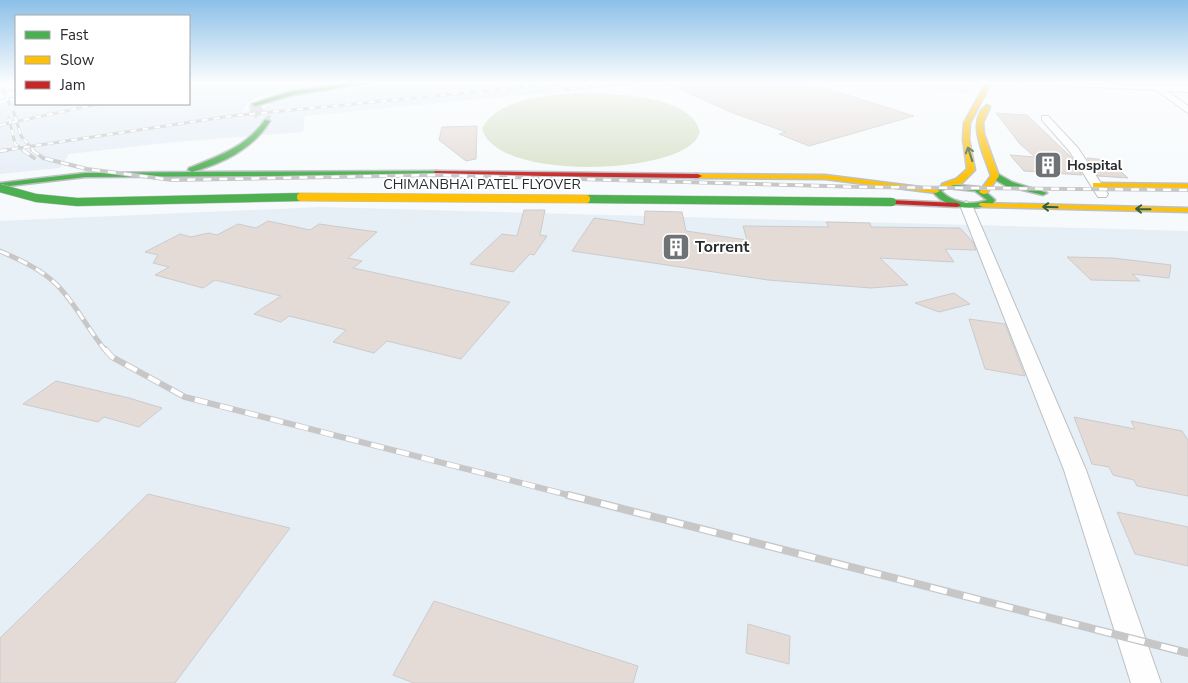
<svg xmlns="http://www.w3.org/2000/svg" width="1188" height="683" viewBox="0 0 1188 683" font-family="'Nunito Sans',sans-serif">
	<rect width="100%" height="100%" fill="#f7fafc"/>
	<path fill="#e6eef6" d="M189,83h158l-50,6 -41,8 -10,7 -3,7 21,-2 9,-9 24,-5 94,-12h258l-344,33 -2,16 -129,10 -105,12 -9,14 -60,6v-71l16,-2v3h173z
		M889,83h86l-8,11z
		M320,207l868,24v452h-1188v-462z"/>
	<path fill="#d9e1c9" d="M584,93c31,1 108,2 116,39 -2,3 -3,8 -6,10 -31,33 -201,38 -212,-14 19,-32 69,-33 102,-35z"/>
	<path fill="#e4dbd6" stroke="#cccbcb" d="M666,83h143l105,33 -105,30 -30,-12 7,-2 -53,-19z
		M996,113l31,2 44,42 11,18 -58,-4 -14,-16 25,2 -15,-13z
		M477,126l-1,33 -10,2 -27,-21 3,-13z
		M1087,158l21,2 20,18 -30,-2z
		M524,210h21l-5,25 7,1 -13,19 -4,-1 -17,18 -43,-8 32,-30 15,2z
		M645,211l37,1 4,19 61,9 -4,-14 86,1 -3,-5 44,1 1,4 89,1 13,14 3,8 -31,-1 9,13 -74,-4 28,27 -37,3 -103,-8 -196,-29 22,-33 50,7z
		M268,221l42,9 9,-6 58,8 -29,26 14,3 -9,7 157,34 -49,57 -74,-18 -13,12 -41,-11 13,-12 -57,-14 -8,6 -27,-8 27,-18 -66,-16 -12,8 -48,-13 14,-8 -16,-4 5,-8 -13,-3 35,-18 11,3 18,-4 8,2 21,-11 18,4z
		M1067,257l46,1 58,7 -2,13 -37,-4 8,7 -49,-1z
		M954,293l16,11 -31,8 -24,-9z
		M969,319l36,5 20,52 -40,-7z
		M56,381l73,17 33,10 -23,19 -35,-10 -6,5 -75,-18z
		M1074,417l61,12 -4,-8 51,10 6,9v56l-51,-10 -3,-6 -21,-5 -4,-8 -17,-3z
		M148,494l142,34 -115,155h-175v-45z
		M1117,512l71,15v39l-53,-12z
		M434,601l204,65 -5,17h-219l-21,-8z
		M748,624l42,12 -1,28 -43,-11z"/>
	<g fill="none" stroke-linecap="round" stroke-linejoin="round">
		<path stroke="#cdd0d3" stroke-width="12" stroke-dasharray="12 6" stroke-linecap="butt" d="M255,104l1,6 11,11"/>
		<g stroke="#bdc0c3" stroke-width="2">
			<path id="street" d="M1044,83l144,3v6l-21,-1 21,15v7l-32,-23 -108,-5z
				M16,90v6l-16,3v-6z
				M1042,116h6l30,32 30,46 -2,3h-8l-28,-45 -28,-32z
				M966,201l6,4 114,265 75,213h-30l-67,-213 -104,-265z"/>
		</g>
		<g stroke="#bdc0c3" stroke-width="3">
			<path id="fast" d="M353,83h16l-76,12 -38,11 -3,-2 40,-13z
				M265,120l5,1c-17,28 -47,42 -78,51l246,-1 4,2 -4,2 -353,2 -85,10v-4l85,-10 107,-1 -4,-2 1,-2c30,-12 57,-21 76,-48z
				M992,174h6l14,8 35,11 -4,2 -37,-9 -14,-8z
				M945,184l35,3 15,13 -3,5c-22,5 -45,5 -60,-14zM946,188l29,3 12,9c-16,6 -34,3 -46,-9z"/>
		</g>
		<g stroke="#bdc0c3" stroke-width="3">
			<path id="slow" d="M986,83h5l-21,40 -1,16 6,31 -13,13 -20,5v-4l14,-5 11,-10 -4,-30 1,-16z
				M987,105l3,2 -7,15 1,12 15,42 -13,18h-3l-4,-2 12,-16c-6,-19 -26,-56 -4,-71z
				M695,174l130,1 111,14 4,2 -4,2 -111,-14 -127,-1h-3z
				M1093,183l95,1v4l-92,-1h-3z
				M980,203l208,5v4l-205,-5 -4,-2z"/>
		</g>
		<g stroke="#bdc0c3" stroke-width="3">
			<path id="jam" d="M435,171l263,3 4,2 -4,2 -260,-3 -4,-2z
				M889,200l68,3 4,2 -4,2 -65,-3h-3z"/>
		</g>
		<use href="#street" fill="#fefeff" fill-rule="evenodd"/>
		<use href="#fast" fill="#4caf50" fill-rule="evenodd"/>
		<use href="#slow" fill="#ffc107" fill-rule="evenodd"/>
		<use href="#jam" fill="#c62828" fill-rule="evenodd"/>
		<g stroke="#c7c7c8" stroke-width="3">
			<path id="rail-far4" d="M0,84l14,29 7,23 13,15
				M189,84l4,-1
				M558,90l76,-7
				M9,118l6,26 10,7
				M0,125l98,-21
				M0,151l231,-35 335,-33"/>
		</g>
		<g stroke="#c7c7c8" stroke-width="4">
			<path id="rail-far3" d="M23,150l11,8
				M32,150l11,8 44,11 85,11 263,-5 428,12 325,3
				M0,151l7,-1"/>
		</g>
		<g stroke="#c7c7c8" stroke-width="5">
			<path id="rail-far2" d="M0,251c20,9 41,18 57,34 19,19 31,45 49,66"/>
		</g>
		<g stroke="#c7c7c8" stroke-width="6">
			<path id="rail-far1" d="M105,349l7,8 73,40 387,99"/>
		</g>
		<g stroke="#c7c7c8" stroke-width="8">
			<path id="rail" d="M568,495l620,158"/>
		</g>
		<use href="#rail-far4" stroke="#fff" stroke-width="2" stroke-dasharray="6" stroke-linecap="butt"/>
		<use href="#rail-far3" stroke="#fff" stroke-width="2.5" stroke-dasharray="8" stroke-linecap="butt"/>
		<use href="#rail-far2" stroke="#fff" stroke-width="3" stroke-dasharray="10" stroke-linecap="butt"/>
		<use href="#rail-far1" stroke="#fff" stroke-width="4.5" stroke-dasharray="13" stroke-linecap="butt"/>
		<use href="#rail" stroke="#fff" stroke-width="5.5" stroke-dasharray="17" stroke-linecap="butt"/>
		<g stroke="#bdc0c3" stroke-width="9" stroke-linecap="butt">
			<path id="fast-bridge" d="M0,188l36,10 41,4 224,-5
				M586,199l306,3"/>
		</g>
		<g stroke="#bdc0c3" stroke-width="9" stroke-linecap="butt">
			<path id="slow-bridge" d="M301,197l285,2"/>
		</g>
		<use href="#fast-bridge" stroke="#4caf50" stroke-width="8"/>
		<use href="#slow-bridge" stroke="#ffc107" stroke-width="8"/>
	</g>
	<defs><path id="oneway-shaft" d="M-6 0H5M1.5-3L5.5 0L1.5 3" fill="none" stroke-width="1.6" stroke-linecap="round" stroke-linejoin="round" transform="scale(1.25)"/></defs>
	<g stroke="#365f3c">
		<use href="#oneway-shaft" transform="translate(970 154) rotate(-108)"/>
		<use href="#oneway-shaft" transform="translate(1050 207) rotate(-178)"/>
		<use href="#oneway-shaft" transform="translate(1143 209) rotate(-179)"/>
	</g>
	<linearGradient id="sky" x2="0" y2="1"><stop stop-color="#8cc0e8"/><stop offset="0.46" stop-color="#fbfdfe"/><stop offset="1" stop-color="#fbfdfe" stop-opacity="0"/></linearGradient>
	<rect width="1188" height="179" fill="url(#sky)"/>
	<defs>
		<g id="building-square" transform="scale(1.4375)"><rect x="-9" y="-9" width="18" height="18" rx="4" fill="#707376" stroke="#fff"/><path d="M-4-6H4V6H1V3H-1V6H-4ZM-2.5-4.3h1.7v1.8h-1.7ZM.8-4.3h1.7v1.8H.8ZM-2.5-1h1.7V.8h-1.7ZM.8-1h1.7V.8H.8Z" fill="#fff"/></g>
	</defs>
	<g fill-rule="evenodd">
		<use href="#building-square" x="1048" y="165"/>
		<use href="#building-square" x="676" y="247"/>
	</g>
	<g text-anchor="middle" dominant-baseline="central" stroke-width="4" stroke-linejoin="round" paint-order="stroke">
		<g font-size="14" font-weight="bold" fill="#272a2e" stroke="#fff" text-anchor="start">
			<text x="1067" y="165">Hospital</text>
		</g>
		<g font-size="14" fill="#272a2e" stroke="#fff">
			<text x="482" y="184">CHIMANBHAI PATEL FLYOVER</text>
		</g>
		<g font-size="16" font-weight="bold" fill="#272a2e" stroke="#fff" text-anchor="start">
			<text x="695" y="247">Torrent</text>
		</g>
	</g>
	<rect x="15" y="15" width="175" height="90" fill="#ffffff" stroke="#a9aaab"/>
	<rect x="25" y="31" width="25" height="8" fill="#4caf50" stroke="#a9aaab"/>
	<text x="60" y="40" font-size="15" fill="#272a2e">Fast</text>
	<rect x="25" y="56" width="25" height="8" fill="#ffc107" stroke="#a9aaab"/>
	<text x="60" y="65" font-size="15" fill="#272a2e">Slow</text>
	<rect x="25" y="81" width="25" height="8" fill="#c62828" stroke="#a9aaab"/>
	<text x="60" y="90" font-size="15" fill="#272a2e">Jam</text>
</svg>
